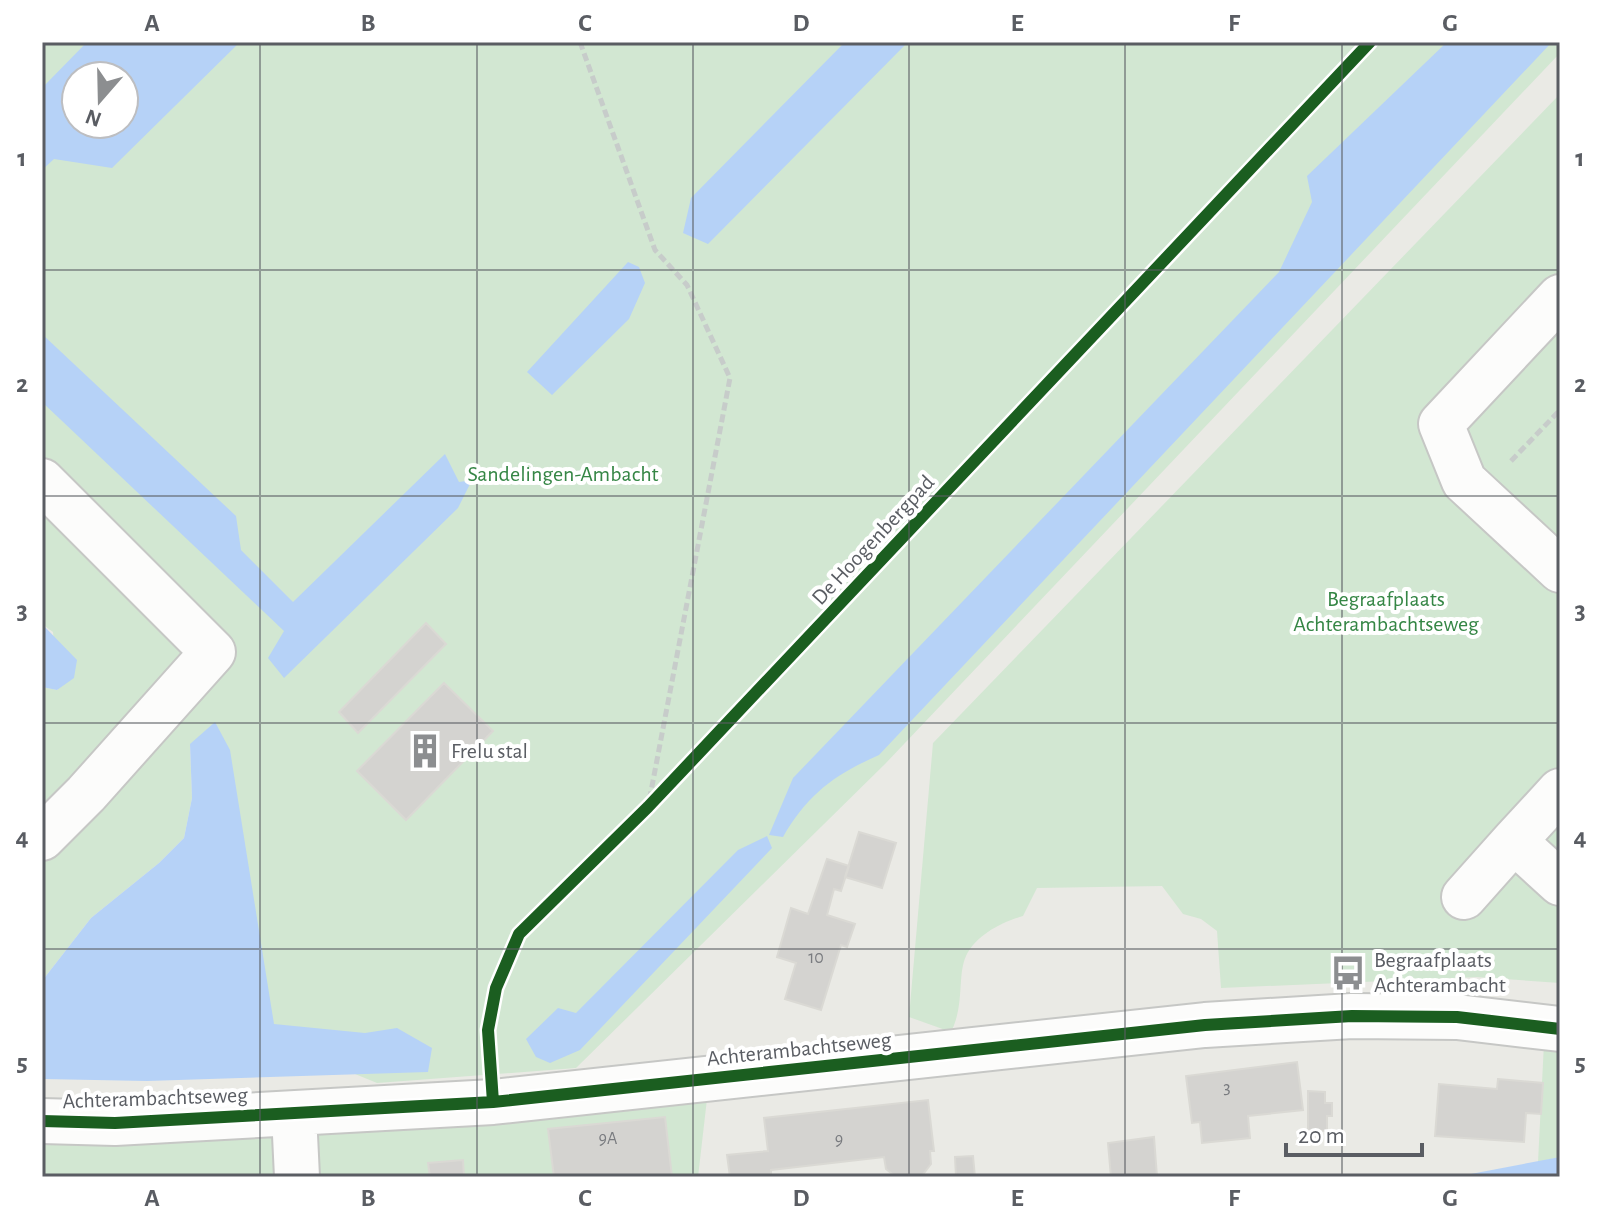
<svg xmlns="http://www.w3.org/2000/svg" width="1602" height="1219" viewBox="0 0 1602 1219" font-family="'Alegreya Sans',sans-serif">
	<rect width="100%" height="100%" fill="#eaeae5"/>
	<path fill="#d2e7d2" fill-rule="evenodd" d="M42,42h1518v11l-675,711 -309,304 -199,15 -105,-43 -82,-296 2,54 -8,40 -25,25 -68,55 -49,63v-294l16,3 -5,-58 -11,-8zM76,76h48v48h-48z
		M1560,94v889l-83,-6 -256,11 -4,-57 -16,-12 -18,-5 -21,-28 -125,2 -14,28c-21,6 -47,19 -57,40 -9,20 -1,48 -15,76l-42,-15 24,-274z
		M1544,1043l16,1v113l-22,5z
		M707,1099l-9,78h-656v-41z"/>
	<path fill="#b6d2f7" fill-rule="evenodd" d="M87,42h153l-128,126 -58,-9 -12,11v-82zM124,76v48h-48v-48z
		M845,42h63l-200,202 -25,-11 8,-35z
		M1447,42h105l-673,713c-45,20 -71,39 -96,82l-14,-2 24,-57 486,-506 33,-70 -5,-26z
		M628,262l11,5 6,16 -16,36 -77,76 -25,-23z
		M42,334l194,182 5,34 52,52 152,-148 14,28 13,-2 -14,28 -174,170 -16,-20 16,-27 -242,-229z
		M42,624l35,36 -3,18 -17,12 -15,-3z
		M215,722l15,28 44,274 91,9 32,-5 35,20 -4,24 -281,9 -105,-2v-98l49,-63 68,-55 25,-25 8,-40 -2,-54z
		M767,836l5,12 -192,202 -30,13 -14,-6 -10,-18 32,-31 18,5 162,-163z
		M1560,1157v20h-105z"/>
	<path fill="#d4d3d0" stroke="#dad9d4" stroke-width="2" d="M426,623l20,21 -88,89 -19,-21z
		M444,683l49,48 -87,89 -49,-49z
		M859,832l37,11 -14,45 -37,-11z
		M827,859l22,7 -8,25 -7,-2 -7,26 28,9 -8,23 -6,-2 -20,65 -36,-11 11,-36 -19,-6 14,-49 17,6z
		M1297,1062l6,48 -55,6 2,22 -48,5 -2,-21 -8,1 -6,-47z
		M1498,1079l45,4 -2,31 -15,-1 -2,29 -89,-6 4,-52 58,5z
		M1308,1091l17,1v11h7v13h-5v15l-19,-1z
		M928,1100l6,51h-4l1,13 -10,13h-25l-10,-8 -2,-12 -113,13v5l-41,2 -3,-22 41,-4 -4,-33z
		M665,1117l7,60h-118l-6,-48z
		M1154,1137l3,40h-46l-3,-34z
		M973,1156l2,21h-19l-1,-20z
		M463,1160l1,17h-34l-2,-14z"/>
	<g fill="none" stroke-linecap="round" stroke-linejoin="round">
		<g stroke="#c6c7c5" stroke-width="48">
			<path id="minor" d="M1560,297l-119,127 23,57 96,89
				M42,481l171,171 -127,142 -44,44
				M1560,791l-46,50 46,42
				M1464,897l50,-56
				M294,1114l3,63
				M42,1121l73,2 378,-21 712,-77 147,-9 105,1 103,12"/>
		</g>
		<path stroke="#c7ccca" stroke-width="5" stroke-dasharray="8 4" stroke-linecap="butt" d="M580,42l75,208 32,35 43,93 -82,429
			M1511,461l49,-51"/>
		<use href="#minor" stroke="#fcfcfb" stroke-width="44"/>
		<g stroke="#fff" stroke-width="17">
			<path id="cycleway" d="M493,1102l-5,-72 8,-42 23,-54 129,-127 722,-765
				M42,1121l73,2 378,-21 712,-77 147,-9 105,1 103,12"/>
		</g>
		<use href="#cycleway" stroke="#1b5e20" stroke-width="12"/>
	</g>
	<path fill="none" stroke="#5a5d63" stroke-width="2" stroke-opacity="0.55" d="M260,42v1135M477,42v1135M693,42v1135M909,42v1135M1125,42v1135M1342,42v1135M42,270h1518M42,496h1518M42,723h1518M42,949h1518"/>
	<defs>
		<g id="building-bare" transform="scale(2.76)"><path d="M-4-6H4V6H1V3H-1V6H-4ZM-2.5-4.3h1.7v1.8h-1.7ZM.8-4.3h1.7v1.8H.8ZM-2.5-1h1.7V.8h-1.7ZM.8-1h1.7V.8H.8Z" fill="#8c8e90" stroke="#fff" stroke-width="2.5" paint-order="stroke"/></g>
		<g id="bus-bare" transform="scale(2.76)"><path d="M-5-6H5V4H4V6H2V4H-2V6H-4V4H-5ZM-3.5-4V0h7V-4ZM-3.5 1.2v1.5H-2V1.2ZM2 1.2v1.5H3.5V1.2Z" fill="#8c8e90" stroke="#fff" stroke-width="2.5" paint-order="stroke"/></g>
	</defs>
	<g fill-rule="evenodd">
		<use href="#building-bare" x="425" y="751"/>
		<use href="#bus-bare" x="1348" y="973"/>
	</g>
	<g text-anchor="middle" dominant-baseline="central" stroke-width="8" stroke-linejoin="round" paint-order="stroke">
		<g font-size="18" fill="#797b7f">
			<text x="816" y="958">10</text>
			<text x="1227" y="1088">3</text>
			<text x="608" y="1139">9A</text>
			<text x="839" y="1140">9</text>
		</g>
		<g font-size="22" fill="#358645" stroke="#fff">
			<text x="563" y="474">Sandelingen-Ambacht</text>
			<text x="1386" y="599">Begraafplaats<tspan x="1386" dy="25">Achterambachtseweg</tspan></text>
		</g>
		<g font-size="22" fill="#5a5d63" stroke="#fff">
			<text transform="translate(873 540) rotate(-47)">De Hoogenbergpad</text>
			<text transform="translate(799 1049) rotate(-6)">Achterambachtseweg</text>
			<text transform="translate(155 1098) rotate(-2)">Achterambachtseweg</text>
		</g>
		<g font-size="22" fill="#5a5d63" stroke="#fff" text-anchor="start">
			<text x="451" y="751">Frelu stal</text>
			<text x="1374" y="960">Begraafplaats<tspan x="1374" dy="25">Achterambacht</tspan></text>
		</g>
	</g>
	<rect width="1602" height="1219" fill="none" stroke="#ffffff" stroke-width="88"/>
	<g transform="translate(100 100) rotate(200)"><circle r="38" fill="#ffffff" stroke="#bdbec1" stroke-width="2"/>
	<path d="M0-6L14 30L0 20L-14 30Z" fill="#8c8e90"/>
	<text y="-12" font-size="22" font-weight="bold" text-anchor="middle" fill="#5a5d63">N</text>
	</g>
	<path d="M1286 1143v12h136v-12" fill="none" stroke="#5a5d63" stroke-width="4"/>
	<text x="1298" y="1143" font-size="24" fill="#5a5d63" stroke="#ffffff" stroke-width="6" paint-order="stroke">20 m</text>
	<rect x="44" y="44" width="1514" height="1131" fill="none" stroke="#5a5d63" stroke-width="3"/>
	<g font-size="26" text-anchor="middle" font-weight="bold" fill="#5a5d63">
		<text x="152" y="31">A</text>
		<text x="368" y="31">B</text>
		<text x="585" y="31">C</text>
		<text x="801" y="31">D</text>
		<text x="1017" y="31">E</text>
		<text x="1234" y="31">F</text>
		<text x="1450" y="31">G</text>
		<text x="22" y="166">1</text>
		<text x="1580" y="166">1</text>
		<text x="22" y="392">2</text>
		<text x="1580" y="392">2</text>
		<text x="22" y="619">3</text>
		<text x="1580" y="619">3</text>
		<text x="22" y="845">4</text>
		<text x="1580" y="845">4</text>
		<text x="22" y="1071">5</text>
		<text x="1580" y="1071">5</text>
		<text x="152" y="1206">A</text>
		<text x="368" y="1206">B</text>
		<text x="585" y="1206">C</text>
		<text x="801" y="1206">D</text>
		<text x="1017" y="1206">E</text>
		<text x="1234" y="1206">F</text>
		<text x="1450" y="1206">G</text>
	</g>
</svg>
